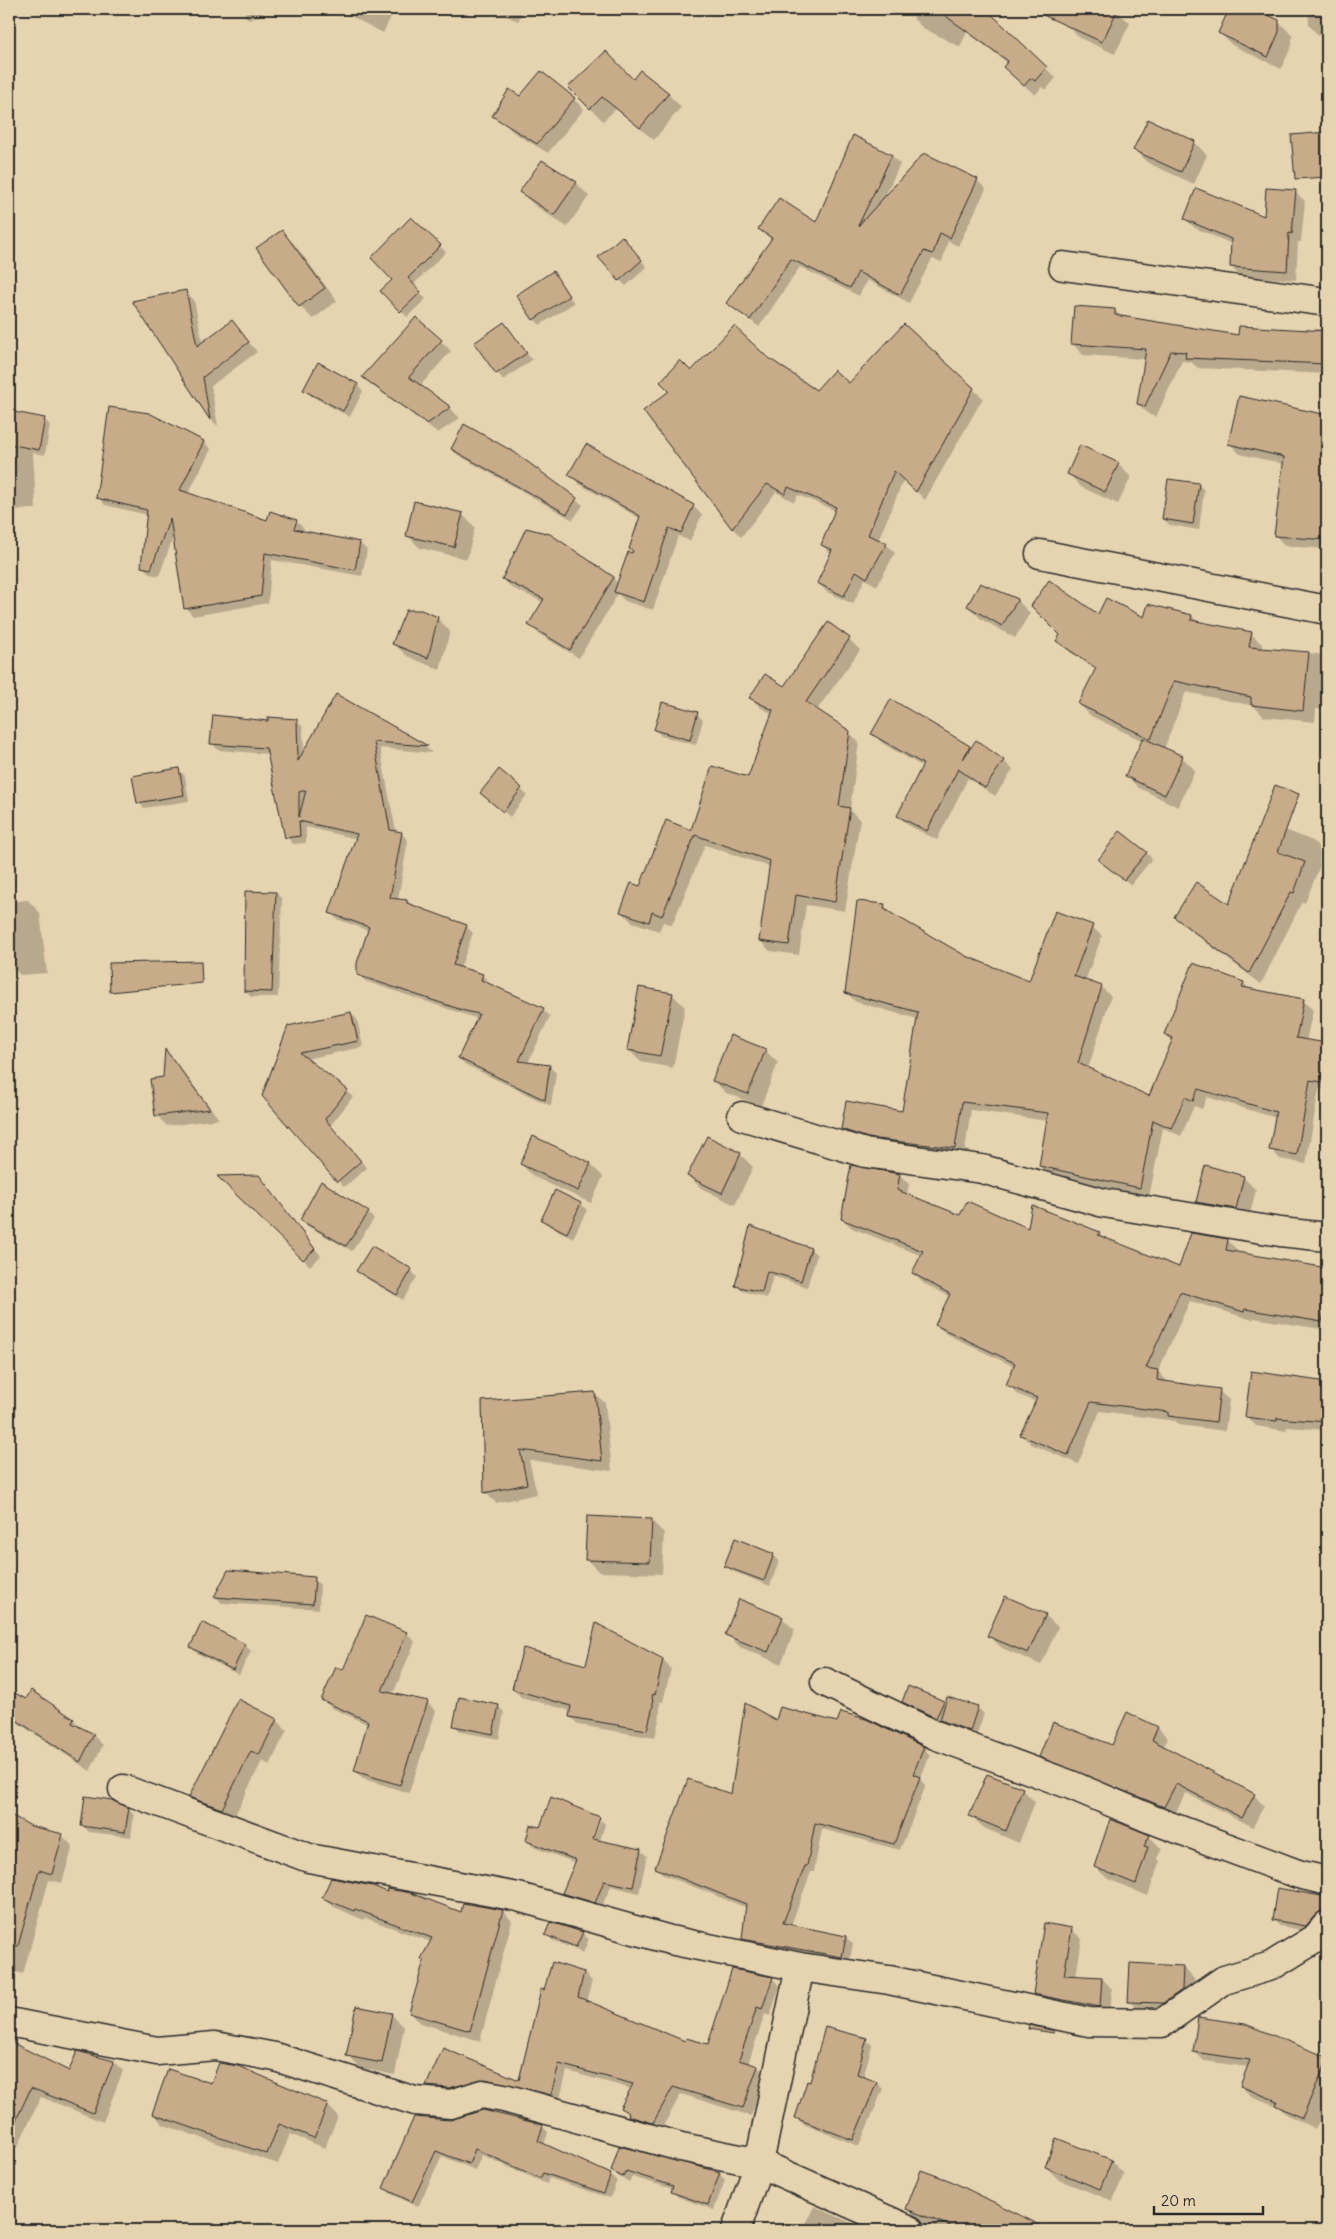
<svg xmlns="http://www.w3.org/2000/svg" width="1336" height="2239" viewBox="0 0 1336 2239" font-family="Delius,sans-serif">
	<rect width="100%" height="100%" fill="#e6d4b1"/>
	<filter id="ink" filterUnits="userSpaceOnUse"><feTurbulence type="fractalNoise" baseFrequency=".02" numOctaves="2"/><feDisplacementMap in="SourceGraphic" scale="10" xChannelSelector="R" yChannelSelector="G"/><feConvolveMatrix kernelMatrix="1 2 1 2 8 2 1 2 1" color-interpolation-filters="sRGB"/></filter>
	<g filter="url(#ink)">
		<path fill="#0003" fill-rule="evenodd" d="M248,9h25l-24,11 -5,-5z
			M337,9h58l-12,24z
			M491,9h33l-6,12z
			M918,9h66l72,69 -10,12 -4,-3 -7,8 -20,-18 -7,-14 -41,-31 -7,15 -37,-19 -10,-10z
			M1075,9h40l15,14 -15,31 -35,-16 -13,-13z
			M1231,9h21l27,13 13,13v10l-11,24 -49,-24 -13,-13z
			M1308,9h19v17l-8,10 -10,-11z
			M633,81l35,13 13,13 -27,33 -38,-31 -13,12 -33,-34z
			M574,99l10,10 -36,44 -35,-21 -10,-10z
			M1194,142l13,13 -13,29 -46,-21 -13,-13z
			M892,156l8,8 -16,34 93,-18 9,9 -28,57 -10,-5 -6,21 -10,-3 -23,44 -42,-23 -8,16 -59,-29 -41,60 -31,-24 44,-63 -12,-11 56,-5z
			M576,183l13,13 -22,31 -33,-22 -13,-13z
			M1295,192l10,9 -4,41h-3l-2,38 -56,-4 -9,-9 1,-23 -37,-16 -10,-9 80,-1z
			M411,219l35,33 -33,33 13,14 -19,18 -25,-26 12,-11z
			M282,232l13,13 42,56 -24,18 -13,-13z
			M628,244l19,23 -21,19 -6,-6z
			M553,272l21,31 -34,22 -6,-6z
			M185,291l9,9 9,44 29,-22 25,30 -46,34 7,40 -7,-6 -77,-118z
			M1115,310l7,8 118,19 74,-5v-3l13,1v44l-129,-6 -7,-6 -9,-1 -26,56 -6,-2 -12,-11 7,-45 -62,-4 -11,-12z
			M504,324l28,36 -29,20 -27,-36z
			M441,341l10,10 -31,35 30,22 10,10 -22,15 -64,-46 -10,-10z
			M765,357l52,34 33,-6 123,4 10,9 -58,102 -21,-21 -26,62 8,3 9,9 -18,33 -12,-7 -12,25 -26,-12 -9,-9 13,-29 -9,-9 14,-34 -38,-16 -4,7 -18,-10 -35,45 -8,-8 -88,-118 46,-39z
			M318,364l39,21 6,6 -13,26 -39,-21 -6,-6z
			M1240,398l87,18v133l-42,-3 -10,-11 9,-71 -44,-10 -10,-10z
			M9,412l35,7 6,6 -5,30 -12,-2 3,56 -27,1z
			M204,442l7,7 -23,45 80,28 28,-1 8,7 -2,4 58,11 7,7 -5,26 -90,-16 -4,43 -75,13 -7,-8 -12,-73 -15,41 -9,-2 -8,-8 6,-51 -43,-10 -7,-8z
			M452,449l61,4 70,52 -10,15 -115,-65z
			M1118,464l13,13 -13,27 -37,-17 -12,-13z
			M570,475l123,31 9,9 -12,26 -12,-5 -25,74 -28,-9 -7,-7 -39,64 -40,-24 -9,-9 13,-23 -31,-14 -9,-9 110,-1 5,6 16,-32 -4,-3 11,-30 -62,-35z
			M1198,484l6,6 -5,40 -29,-5 -7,-6z
			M462,514l13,13 -8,32 -47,-11 -13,-13z
			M1017,600l13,13 -15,25 -34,-19 -13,-13z
			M1098,616l47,2 47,-2 6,6 53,12 12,11v4l64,6v55l-11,-1 -1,13 -51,-5 -10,-11 -68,-14 -22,57 18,8 13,13 -17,37 -39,-19 -13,-12 17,-35 -52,-25 -12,-12 17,-34 -26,-18 -12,-12z
			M437,618l13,13 -10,39 -33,-14 -13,-12z
			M828,624l21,15 11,11 -43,60 32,22 10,10 -9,68 10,10 -15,91 -39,-6 -7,50 -29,-4 -10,-10 10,-74 -65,-22 -33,80 -9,-3 -4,9 -27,-9 -10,-10 19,-24 51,-56 57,-53 24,-65 -12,-6 -10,-10 33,-10z
			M337,696l90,52 5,5 -52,-5 16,84 5,1 7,7 -10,60 9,1 5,5 54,20 7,7 -13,36 22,6 7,7 -1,3 55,25 7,6 -22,47 21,3 7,7 -5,33 -85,-41 -7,-7 19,-39 -113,-38 -7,-7 11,-43 -32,-12 -7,-6 27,-74 -51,-12v16l-13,1 -6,-7 -19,-83 -50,-4 -6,-7 57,-21 27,-2 7,7 1,26z
			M697,714l6,6 -7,25 -35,-9 -6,-7z
			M873,733l96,14 2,2 5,-7 28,19 9,9 -18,26 -27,-18 -31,62 -29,-15 -9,-9 24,-49 -41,-24z
			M178,769l7,7 4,25 -45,7 -6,-6z
			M499,771l28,24 -17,22 -22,-18z
			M1262,821l51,20 12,12 -20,50 -3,-1 -41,82 -74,-56 -11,-11 54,-12z
			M1146,852l6,7 -21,26 -31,-25z
			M276,893l6,6 -4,98h-27l-6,-6z
			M28,900l12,13 7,60 -27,2 -11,-11v-62z
			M884,905l9,10 72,43 64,25 63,-56 10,9 -17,45 16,6 10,9 -23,73 61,29 23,-57 -7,-7 29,-69 50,18 6,7 53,11 10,9 -7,31 21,3v46l-8,-1 -13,75 -26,-5 -9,-10 5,-31 -69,-21 -5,12 -8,-3 -13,30 -18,-8 -14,69 -99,-22 -10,-9 8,-45 -77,-11 -7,47 -112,-19 -10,-9 61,-17 15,-93 -62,-17 -10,-9z
			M672,994l13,13 -12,61 -32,-6 -13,-13z
			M351,1013l6,6 6,28 -57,12 47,38 -23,29 37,42 -23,19 -80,-91 25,-69z
			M765,1050l13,13 -17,43 -35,-13 -13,-13z
			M166,1051l9,10 44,58 -52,7 -11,-11 8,-37z
			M534,1137l57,27 12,13 -12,26 -57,-26 -13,-13z
			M740,1154l13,13 -18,38 -34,-17 -12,-12z
			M852,1167l48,8 9,9 -2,11 54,21 68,14 70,3 6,5 75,31 48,-29 9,10 -1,3 91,17v60l-73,-12 -1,2 -63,-19 -32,70 9,10v2l52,8 10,9 -4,31 -46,-6 -4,-4 -75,-10 -22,53 -47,-20 -9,-10 14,-32 -19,-8 -9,-10 7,-17 -69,-33 -9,-9 13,-28 -27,-14 -10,-10 9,-17 -70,-28 -10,-9z
			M259,1176l62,80 -11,10 -91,-88z
			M1243,1177l13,13 -8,31 -38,-7 -13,-13z
			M556,1192l25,12 6,6 -14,28 -24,-12 -7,-6z
			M368,1213l6,6 -22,32 -45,-25 -6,-6z
			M751,1228l60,21 6,6 -10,32 -34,-11 -6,22 -25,-7 -6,-6z
			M372,1247l39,23 6,7 -14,23 -39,-23 -7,-6z
			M1252,1373l75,10v47l-40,-3 -1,4 -30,-5 -10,-10z
			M594,1393l11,10 7,68 -83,-11 8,34 -41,9 -10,-10 -3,-91z
			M651,1520l13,13 -2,41 -63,-2 -13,-13z
			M773,1555l6,6 -9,25 -38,-15 -6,-6z
			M314,1579l6,6 -1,24 -97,-6 -6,-6z
			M1045,1615l13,12 -17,38 -39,-17 -13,-12z
			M782,1618l13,12 -14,34 -41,-17 -13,-13z
			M203,1624l42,21 6,6 -12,24 -42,-22 -6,-6z
			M407,1633l8,9 -22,52 34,8 9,9 -27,82 -45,-14 -9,-8 14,-46 -37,-17 -9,-8 21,-28z
			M663,1660l8,9 -8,33h-3v13l-5,23 -76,-13 -9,-8 1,-6 -50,-14 -8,-8 73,-22z
			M9,1692l65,28 10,11 9,4 10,10 -13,26 -81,-54z
			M238,1701l39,19 10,10 -17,35 -8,-4 -29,58 -32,-12 -11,-10z
			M903,1701l40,1 3,3 31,2 7,7 -8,22 -29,-10 -4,-4v1l-34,-16z
			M498,1706l6,6 -5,27 -38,-7 -6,-6z
			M1128,1714l30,14 10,10 -5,10 91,47 10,11 -11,21 -67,-34 -12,23 -123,-50 -11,-10 72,-10z
			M9,1720l4,5 -4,9z
			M865,1720l59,28 6,7 -10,24 6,6 -26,65 -78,-21 -8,43h-3l-20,53 55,12 7,7 -4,20 -99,-19 -7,-7 4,-30 -83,-33 -7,-7 75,-73 45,-73 61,2z
			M1022,1789l13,13 -16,41 -35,-15 -13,-12z
			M128,1809l6,6 -3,22 -42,-5 -6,-6z
			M9,1816l22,11 31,9 11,10 -11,37 -13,-3 -26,94 -14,-4z
			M599,1818l6,6 -5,17 40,9 7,6 -8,37 -28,-7 -10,22 -31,-9 -6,-6 12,-30 -43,-16 -6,-7 13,-11zM598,1819h3l-9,26 -2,-1z
			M1149,1836l13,13 -5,9 3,3 -12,35 -40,-17 -13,-12z
			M387,1893l75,21 2,-10 39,7 9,10 -32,120 -60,-18 -10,-10 21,-71 -66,-24 -1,2 -30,-13 -10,-9z
			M1312,1901l-6,30 -26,-5 -7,-6z
			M1071,1929l11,10 -6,38 26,1 10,11 -2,27 -65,-12 -10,-10z
			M582,1933l7,6 -6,14 -31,-13 -6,-6z
			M1183,1967l12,13 -1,23 -52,11 -13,-13z
			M584,1973l8,8 -6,21 100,41 23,3 63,-68 8,8 -10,30 -5,-2 -17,50 10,3 8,8 -15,41 -70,-22 -20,36 -23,-6 -16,-16 10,-19 -65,-18 -8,31 -123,-8 -8,-8 15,-37 77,33 25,-91z
			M391,2014l13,13 -9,48 -35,-7 -13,-13z
			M1244,2025l83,33v48l-12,23 -29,-15 -7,-7 -28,-11 -10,-10 7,-19 -44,-6 -10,-10z
			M866,2039l6,6 -9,33 14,5 6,6 -24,57 -56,-22 -6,-6 14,-34z
			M13,2045l56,28 45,-11 9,9 -20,51 -62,-25 -24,51 -8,-3v-93z
			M238,2067l89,38 11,11 -13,32 -35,-14 -12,30 -114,-39 -11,-11 58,-29z
			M450,2121l92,5 6,6 -4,13 66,30 7,6 -7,17 -61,-20 -2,6 -65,-29 -7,15 -33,-14 -24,51 -27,-13 -6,-6z
			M620,2148l99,25 6,7 -11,30 -36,-13 -6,-6 1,-2 -41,-12 -3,5 -10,-5 -6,-6z
			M1111,2161l13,13 -11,27 -54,-21 -13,-13z
			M951,2182l96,48h-104l-23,-8 -12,-13z
			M814,2206l53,24h-64z"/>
		<path fill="#c8ac89" stroke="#2b2b2b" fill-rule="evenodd" d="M936,9h50l61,58 -12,14 -4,-3 -7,8 -21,-19 5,-6z
			M1030,9h88l-16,33z
			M1229,9h26l24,11v12l-11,25 -50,-24z
			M606,51l27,28 7,-9 29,23 -29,35 -38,-31 -12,12 -22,-22z
			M541,71l34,27 -38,46 -45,-28 17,-27 11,7z
			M1148,119l47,22 -14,31 -48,-22z
			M1327,132v45l-32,2 -4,-44z
			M853,135l39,20 -34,71 66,-73 54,26 -28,59 -10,-5 -7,21 -9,-3 -24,44 -42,-23 -8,16 -59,-29 -41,61 -24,-17 46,-65 -14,-9 21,-31 37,24z
			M542,160l35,22 -23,33 -35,-23z
			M1196,188l68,28 2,-28 30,2 -4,44 -3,-1 -2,38 -57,-4 1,-28 -47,-20z
			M411,217l30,28 -33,33 13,14 -21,20 -20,-21 12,-11 -21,-22z
			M282,230l43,58 -26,19 -43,-59z
			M622,236l20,24 -23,21 -21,-24z
			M553,271l16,25 -36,24 -17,-25z
			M186,290l11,56 35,-26 17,22 -46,35 7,43 -78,-119z
			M1074,306l41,3v6l123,20 1,-9 88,5v33l-142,-6 1,-6 -15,-1 -26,55 -8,-2 9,-55 -75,-5z
			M416,317l26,23 -33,37 42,30 -24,17 -65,-47z
			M504,322l23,31 -31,21 -22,-31z
			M904,324l70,64 -58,104 -22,-21 -26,64 19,8 -20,35 -11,-7 -12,25 -27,-13 15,-33 -11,-5 15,-38 -48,-20 -3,7 -18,-10 -35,45 -89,-118 26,-20 -9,-9 20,-22 11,11 43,-45 32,30 50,34 18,-20 15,13z
			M318,362l40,22 -15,27 -40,-21z
			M1239,396l88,19v125l-53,-4 10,-79 -56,-13z
			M109,407l40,6 55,28 -24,49 87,30 3,-9 27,9 -3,9 66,13 -5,28 -90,-17 -4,43 -77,13 -14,-91 -19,51 -10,-2 6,-57 -51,-12z
			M9,411l36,7 -6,32 -30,-6z
			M464,424l50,28 63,46 -10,16 -116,-65z
			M586,444l108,61 -13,28 -12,-5 -25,74 -30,-10 14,-40 4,1 1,-2 -4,-2 11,-33 -72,-41z
			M1080,445l39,18 -14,29 -38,-18z
			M1168,479l31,4 -6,41 -31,-5z
			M414,501l49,12 -9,34 -48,-11z
			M526,528l24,6 64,43 -44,73 -42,-25 16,-26 -42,-20z
			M1049,580l49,34 8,-16 38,19 4,-13 44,11 -1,5 61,12 -3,15 60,5 -6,59 -52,-6v-8l-77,-16 -23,58 -73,-35 18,-36 -40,-27 4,-6 -29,-29z
			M980,583l38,16 -16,27 -35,-20z
			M406,610h15l17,7 -10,41 -36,-14z
			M828,622l22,16 -44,64 44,29 -11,75 11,2 -15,94 -39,-7 -7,50 -30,-4 11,-80 -75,-26 -33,81 -10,-4 -3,10 -29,-10 11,-29 9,3 26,-66 25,10 21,-64 36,11 25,-67 -24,-12 16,-24 19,12z
			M336,694l92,52 -54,-4 16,88 12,2 -12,66 17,2v3l60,22 -14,40 30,9 -2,6 63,28 -25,53 31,4 -5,35 -87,-42 21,-44 -14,-3 -108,-36v-12l12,-36 -40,-14 28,-79 -58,-13 1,15 -15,2 -19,-90 -56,-4 3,-29 55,6v-4l29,2 1,42zM306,790l-7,27v-25z
			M891,699l79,47 -7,13 13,-19 28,20 -19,28 -27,-19 -31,62 -30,-15 26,-52 -52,-30z
			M662,702l36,10 -8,28 -36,-10z
			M1143,738l40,18 -18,39 -40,-19z
			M179,768l5,27 -47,8 -5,-27z
			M499,769l23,19 -19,24 -23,-19z
			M1275,785l24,9 -21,58 27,10 -11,31 -3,-1 -42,81 -75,-56 22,-35 33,22z
			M1120,831l27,21 -23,28 -26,-20z
			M245,891l31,1 -4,100 -28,-1z
			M857,901l28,3 -1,5 82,47 63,25 26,-70 38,14 -19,51 28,10 -24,77 71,33 24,-58 -9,-4 29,-71 51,19 -2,5 62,12 -8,39 31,5v40l-17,-3 -13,75 -28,-5 7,-38 -78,-23 -5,12 -8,-4 -14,31 -18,-8 -13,68 -101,-22 9,-53 -86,-11 -7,46 -87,-10 -27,-9 5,-28 56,10 16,-99 -73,-19z
			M201,961l1,22 -92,9 -1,-29z
			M639,987l34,6 -13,63 -33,-6z
			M351,1012l7,29 -58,12 48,37 -23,29 36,42 -24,21 -75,-86 26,-70z
			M730,1035l36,14 -18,45 -36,-13z
			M165,1049l45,60 -55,7 -5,-37 13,-2z
			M533,1136l58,27 -13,28 -58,-27z
			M707,1136l34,17 -19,40 -35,-17z
			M851,1165l49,9 -3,16 63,25 7,-14 61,27 4,-23 68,27 -2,3 81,32 12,-34 37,6 -2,11 101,18v31l-5,23 -77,-13 -1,3 -64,-20 -34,76 12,2 -1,10 63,9 -4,33 -48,-6v-4l-77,-10 -23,53 -48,-20 17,-37 -31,-13 9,-22 -80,-38 15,-31 -38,-21 11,-22 -82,-32z
			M1205,1165l39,11 -8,33 -40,-7z
			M259,1175l56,74 -12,11 -86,-84z
			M321,1181l48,31 -23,34 -46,-26z
			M555,1190l26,13 -14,30 -26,-13z
			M750,1226l61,22 -10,33 -34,-10 -5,21 -27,-6z
			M372,1246l40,23 -15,26 -41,-24z
			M1251,1371l76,11v40l-50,-4v3l-32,-4z
			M595,1392l7,69 -82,-11 7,34 -43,9 -2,-92z
			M587,1516l65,3 -2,43 -65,-2z
			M735,1538l39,16 -10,27 -40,-15z
			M228,1570l87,7 -2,27 -99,-7z
			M1005,1596l41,18 -18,39 -41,-17z
			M739,1599l44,18 -15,35 -43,-17z
			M366,1615l41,17 -25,59 46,10 -28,84 -46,-14 14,-50 -47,-21 15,-33 7,3z
			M202,1622l43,22 -12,26 -43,-23z
			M596,1623l67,36 -8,36 -3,-1 1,12 -6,24 -78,-13 2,-11 -59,-17 11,-41 63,17z
			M908,1686l36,15 -8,17 -34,-16z
			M9,1690l17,9 5,-9 43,29 -2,4 22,11 -14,28 -71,-47z
			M459,1697l40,8 -6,29 -40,-8z
			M947,1697l31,9 -8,25 -30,-11z
			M238,1699l39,20 -18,36 -8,-4 -29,58 -33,-12z
			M745,1703l31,17 4,-13 57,15 4,-10 25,7 58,28 -11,27 7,3 -26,67 -79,-21 -8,43h-2l-22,57 63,13 -4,21 -100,-18 4,-35 -91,-36 33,-89 43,15z
			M1127,1712l31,15 -6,13 103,54 -13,24 -66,-34 -12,23 -125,-50 14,-35 59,23z
			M987,1774l36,14 -17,43 -37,-15z
			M85,1796l27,4 17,8 -4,24 -44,-6z
			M551,1797l49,20 -7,22 48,10 -8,38 -29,-6 -9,22 -33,-10 14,-33 -50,-19 4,-16 10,2z
			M9,1814l22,12 32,8 -11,40 -13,-4 -21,76 -9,-2z
			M1110,1819l40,16 -6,11 4,1 -12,37 -42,-17z
			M331,1878l42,8 14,6 1,-3 23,4 50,19 2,-9 40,7 -33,121 -61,-18 15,-53 -3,-1 11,-21 -77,-29 -1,2 -32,-13z
			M1277,1888l50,9v13l-11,4 -10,12 -34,-6z
			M550,1922l33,10 -7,15 -31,-12z
			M1044,1923l28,5 -8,47 38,2 -2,30 -67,-13z
			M552,1962l32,10 -6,25 107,44 1,-3 22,6 24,-75 41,8 -11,32 -5,-2 -18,53 19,6 -15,42 -70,-21 -20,36 -25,-7 1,-3 -9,-5 13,-24 -74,-20 -8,31 -66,-16 -36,9 -23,-2 17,-38 76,32 22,-91 3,1z
			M1130,1963l53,3 -1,24 -19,13 -35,-1z
			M356,2006l36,7 -10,50 -36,-7z
			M1198,2017l47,7 82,33v4l-25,57 -27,-13 2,-4 -37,-15 10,-26 -57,-8z
			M1029,2025l26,6 -1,2 -26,-4z
			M825,2027l42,11 -10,36 20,8 -24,58 -58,-22 12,-37 3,1z
			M9,2041l60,30 8,-20 37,10 -21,52 -62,-25 -22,47z
			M219,2063l19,3 90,38 -14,34 -35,-14 -12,30 -115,-40 16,-45 43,14z
			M483,2110l60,15 -5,16 73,33 -7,19 -61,-20 -3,5 -65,-29 -6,15 -33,-13 -24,51 -29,-14 31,-71 36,3z
			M1056,2138l56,22 -12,29 -55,-22z
			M619,2146l101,26 -12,33 -37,-13 2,-6 -47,-15 -3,6 -12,-6z
			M921,2170l30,11 99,49h-89l-55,-21z"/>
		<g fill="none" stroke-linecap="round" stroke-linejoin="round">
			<g stroke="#2b2b2b" stroke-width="31">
				<path id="street" d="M1063,266l264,36
					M1040,554l287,56
					M742,1116l123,37 117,16 122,34 176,29 47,5
					M825,1682l110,53 136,50 80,34 147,55 29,7
					M123,1789l186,69 209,39 152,43 130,27 89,13 200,42 73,1 62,-43 47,-14 44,-27 12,-14
					M9,2022l148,29 58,-5 60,11 140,44 36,3 31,-10 22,4 177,49 78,16 151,67
					M736,2230l23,-67 41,-196"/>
			</g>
			<use href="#street" stroke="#e6d4b1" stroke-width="28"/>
		</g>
	</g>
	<rect width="1336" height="2239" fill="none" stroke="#e6d4b1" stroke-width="30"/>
	<rect x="15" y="15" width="1306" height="2209" fill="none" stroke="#2b2b2b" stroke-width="2" filter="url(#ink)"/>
	<path d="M1154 2206v8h109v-8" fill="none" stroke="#2b2b2b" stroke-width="2.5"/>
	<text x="1161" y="2206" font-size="15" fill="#2b2b2b" stroke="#e6d4b1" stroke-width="4" paint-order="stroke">20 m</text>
</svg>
